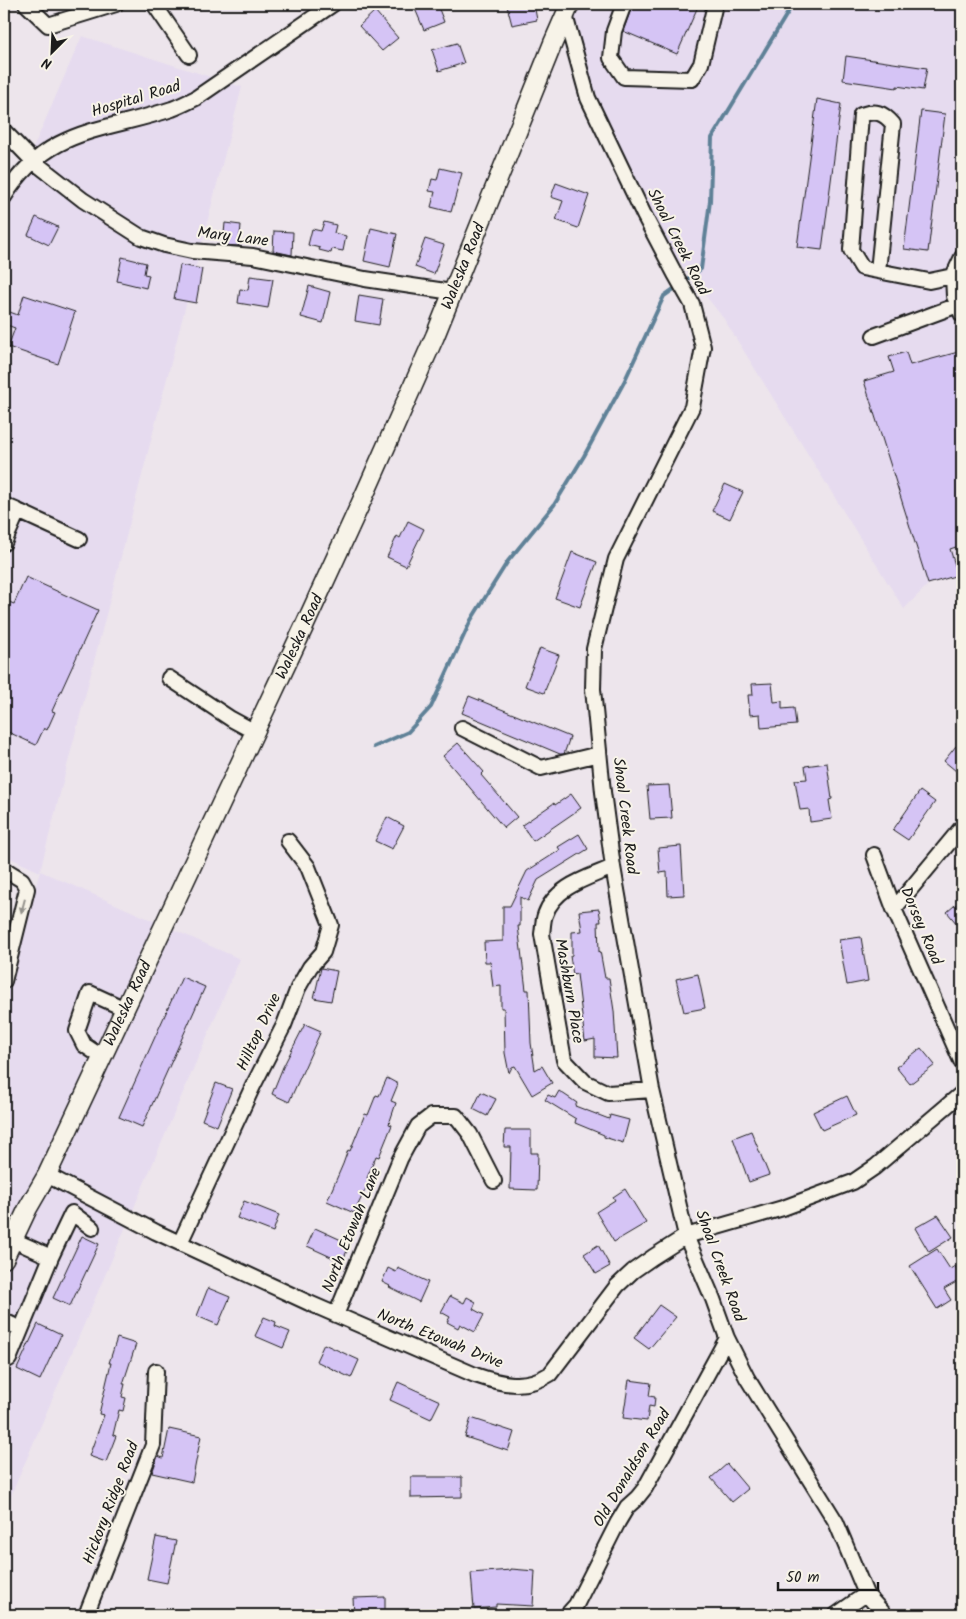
<svg xmlns="http://www.w3.org/2000/svg" width="966" height="1619" viewBox="0 0 966 1619" font-family="Kalam,sans-serif">
	<rect width="100%" height="100%" fill="#ede5ec"/>
	<filter id="ink" filterUnits="userSpaceOnUse"><feTurbulence type="fractalNoise" baseFrequency=".02" numOctaves="2"/><feDisplacementMap in="SourceGraphic" scale="10" xChannelSelector="R" yChannelSelector="G"/><feConvolveMatrix kernelMatrix="1 2 1 2 8 2 1 2 1" color-interpolation-filters="sRGB"/></filter>
	<g filter="url(#ink)">
		<path fill="#e6dbef" d="M576,4h386v546l-58,59 -180,-290 -104,-133 -51,-166z
			M82,36l160,51 -202,784 200,88 -236,553v-523l36,-117 -36,-17v-640z"/>
		<g fill="none" stroke-linecap="round" stroke-linejoin="round">
			<path stroke="#5e8197" stroke-width="4" d="M683,282l18,-13 9,-68 2,-63 81,-134
				M374,747l34,-15 23,-25 40,-87 37,-59 46,-56 30,-49 40,-74 40,-86 14,-10"/>
		</g>
		<path fill="#d5c4f5" stroke="#1c1c1c" d="M413,4h24l7,18 -20,8z
			M516,4h18l3,16 -25,5 -5,-19z
			M633,4h66l-22,50 -54,-23z
			M375,11l23,27 -16,13 -23,-25z
			M457,43l7,20 -25,8 -7,-21z
			M846,56l81,12 -4,22 -26,-4v2l-54,-8z
			M817,99l24,5 -19,146 -25,-3z
			M921,111l24,3 -17,138 -24,-3z
			M440,168l22,5 -11,39 -20,-5 4,-15 -6,-1 3,-12 5,1z
			M556,183l33,12 -11,33 -22,-8 7,-19 -12,-4z
			M36,217l22,10 -9,18 -21,-10z
			M324,222l12,3 -2,8 12,3 -3,15 -11,-2 -1,4 -12,-3 1,-2 -12,-3 4,-16 9,2z
			M225,223l16,2 -2,21 -16,-1z
			M371,228l26,6 -7,33 -26,-6z
			M274,231l19,1 -1,23 -19,-4z
			M425,239l19,6 -10,29 -19,-7z
			M122,257l24,6 -2,11 5,1 -3,13 -29,-7z
			M180,265l22,4 -6,34 -22,-4z
			M250,276l23,3 -5,29 -30,-5 2,-14 8,1z
			M309,286l21,6 -7,31 -22,-6z
			M24,295l51,17 -17,52 -50,-17 7,-19 -11,-4v-14l14,5z
			M359,295l24,4 -4,26 -24,-4z
			M962,351v194l-12,4 8,26 -30,9 -64,-203 30,-9 -5,-15 17,-5 4,13z
			M725,484l18,8 -13,27 -18,-8z
			M408,521l16,8 -18,37 -19,-9 10,-21 3,2z
			M572,552l25,10 -17,45 -25,-9z
			M26,577l72,33 -46,101 3,1 -8,18 -3,-2 -8,17 -32,-15v-130l10,4z
			M540,648l19,7 -15,38 -19,-7z
			M772,683l2,19 8,-1v8l12,-1 2,17 -35,3 -1,-14 -10,1 -2,-20h5l-1,-11z
			M469,696l101,41 -6,17h-4l-98,-41z
			M458,743l26,29 -3,3 36,42 -13,11 -61,-72z
			M956,746l6,4v26l-18,-15z
			M827,763l5,36 -3,1 3,19 -22,3 -1,-13 -9,1 -5,-30 12,-1 -2,-13z
			M669,785l3,33 -22,1 -3,-33z
			M920,791l15,11 -27,38 -15,-10z
			M571,794l10,14 -48,33 -11,-16 32,-22 1,2z
			M387,817l17,9 -12,23 -17,-8z
			M579,834l9,15 -50,31 -10,21 -8,-4v29h-2l8,64h3l2,53 4,27 7,-4 10,17 -20,12 -17,-29 -3,1 -3,6 -4,-20 -1,-45h-3v-22l-8,1 -3,-25h-5l-1,-20 19,-1v-35h7l17,-35 33,-21 -2,-3z
			M681,846l3,49 -16,1 -1,-24 -7,1 -2,-25z
			M962,899v31l-15,-18z
			M599,909l2,13h-3l1,30 1,-1 5,27h4l5,33 3,47 -22,-1v-18l-10,2 -8,-67 -4,1 -3,-19 2,-1v-23l10,-1 -3,-20z
			M861,937l7,44 -21,4 -8,-45z
			M321,968l16,3 -6,30 -17,-3z
			M698,974l7,34 -21,4 -8,-33z
			M182,977l23,10 -63,140 -23,-10z
			M305,1024l16,7 -32,71 -17,-8 11,-27z
			M921,1048l14,17 -25,19 -14,-17z
			M387,1078l11,6 -7,17 5,2 -7,21 3,1 -13,32 -3,-1 -9,22 3,2 -16,33 -27,-12 16,-37 5,-14 2,1 15,-37 3,1 8,-20 3,1z
			M216,1083l16,6 -15,37 -15,-6z
			M559,1091l18,12 -2,3 34,13 1,-4 19,5 -6,23 -19,-6v-2l-29,-12 1,-4 -31,-19 3,-5 7,3z
			M481,1092l15,7 -9,17 -14,-7z
			M847,1096l9,19 -34,15 -9,-18z
			M505,1130h26v23h7l-1,37 -27,-1 1,-42h-7z
			M751,1131l18,44 -20,7 -16,-44z
			M625,1189l21,34 -32,19 -18,-30 19,-12 -2,-3z
			M244,1201l35,14 -6,17 -36,-14z
			M938,1215l15,22 -24,15 -14,-24z
			M315,1228l35,16 -8,18 -35,-16z
			M82,1236l17,8 -29,62 -17,-8z
			M598,1245l12,21 -14,8 -12,-20z
			M937,1249l13,20 5,-3 7,13 -18,10 7,11 -14,9 -27,-43z
			M388,1268l8,4 2,-4 30,14 -9,20 -30,-15 1,-1 -8,-4z
			M208,1288l22,9 -12,28 -21,-9z
			M450,1296l14,7 3,-6 9,5 -3,7 11,6 -9,17 -15,-8 -2,4 -11,-6 3,-5 -9,-5z
			M659,1305l17,12 -27,32 -15,-11z
			M264,1317l12,5 -1,4 15,6 -7,16 -28,-12z
			M38,1324l23,11 -21,45 -23,-11z
			M117,1338l19,6 -13,40h2l-3,13 4,1 -3,13 -4,-1 -6,25 3,1 -10,26 -17,-6 15,-41 -5,-1 12,-51h-2z
			M324,1344l35,16 -8,18 -35,-17z
			M629,1380l22,3 -2,13 6,1 -1,10 -5,-1 -2,15 -24,-3z
			M398,1382l42,19 -9,18 -41,-19z
			M471,1418l43,14 -6,19 -43,-14z
			M169,1429l32,7 -9,46 -40,-9 6,-17 5,2z
			M727,1464l21,25 -16,13 -21,-24z
			M411,1477h51v20l-51,1z
			M156,1537l20,4 -9,42 -20,-4z
			M511,1569l24,2 -2,35 -37,-2v3l-22,2 -3,-36 40,-3z
			M385,1597v18h-31l-1,-17z"/>
		<g fill="none" stroke-linecap="round" stroke-linejoin="round">
			<g stroke="#1c1c1c" stroke-width="18">
				<path id="minor" d="M26,4l22,21 68,-21
					M154,4l35,51
					M624,4l-10,27 -3,27 13,19 68,2 9,-15 14,-60
					M565,15l23,83 56,117 31,59 17,30 11,43 -11,60 -76,152 -22,90 -1,40 10,103 10,75 39,223 34,146 27,63 14,39 20,40 89,144 30,72 19,21
					M4,131l29,30 50,39 58,37 23,8 28,6 61,5 112,23 87,13
					M4,197c43,-70 99,-65 168,-88 8,-3 16,-7 24,-11l137,-94
					M962,257l-9,19 1,20 8,19
					M878,271l15,-147c-10,-12 -18,-14 -32,-9l-10,135 11,18 67,13 24,-5
					M874,336l84,-31
					M4,505l14,6 -14,32
					M18,511l61,28
					M169,678l62,41 24,13
					M462,728l79,40 58,-14
					M874,855l20,54 68,154
					M613,867c-25,11 -58,19 -68,48 -2,5 -2,13 -3,19l22,126 21,22 23,11 44,-3
					M4,869l18,11 5,9 -23,92
					M894,909l68,-82
					M102,1057l-18,-12 -7,-14 13,-38 35,16
					M47,1175l109,57 153,71 166,72c26,9 50,15 75,-1l67,-88 16,-15 20,-14 33,-21 97,-28 70,-26 22,-15 87,-74
					M180,1243l73,-157 31,-61 14,-37 12,-21 13,-15 8,-27 -23,-58 -20,-26
					M51,1257l21,-44 20,15
					M336,1315l64,-156 18,-33 13,-10h25l14,18 24,47
					M4,1321l17,8
					M9,1359l42,-102 -38,-17
					M86,1615l67,-170 3,-74
					M567,1615l9,-10 42,-83 9,-15 10,-9 8,-10 82,-150
					M836,1615l30,-21"/>
			</g>
			<g stroke="#1c1c1c" stroke-width="21">
				<g id="major">
					<path id="s1" d="M4,1259l24,-51 19,-33 256,-546 61,-133 71,-160 118,-293 17,-39"/>
				</g>
			</g>
			<use href="#minor" stroke="#f7f3e8" stroke-width="14"/>
			<use href="#major" stroke="#f7f3e8" stroke-width="18"/>
		</g>
		<defs><path id="oneway-solid" d="M-6-.8H1V-3.2L6.5 0L1 3.2V.8H-6Z" transform="scale(1.25)"/></defs>
		<use fill="#94928c" href="#oneway-solid" transform="translate(23 906) rotate(105)"/>
	</g>
	<g text-anchor="middle" dominant-baseline="central" stroke-width="4" stroke-linejoin="round" paint-order="stroke">
		<g font-size="16" fill="#1c1c1c" stroke="#f7f3e8">
			<text transform="translate(136 99) rotate(-17)">Hospital Road</text>
			<text transform="translate(233 237) rotate(7)">Mary Lane</text>
			<text transform="translate(678 242) rotate(63)">Shoal Creek Road</text>
			<text stroke="none"><textPath href="#s1" startOffset="1094">Waleska Road</textPath></text>
			<text stroke="none"><textPath href="#s1" startOffset="689">Waleska Road</textPath></text>
			<text transform="translate(625 816) rotate(83)">Shoal Creek Road</text>
			<text transform="translate(921 926) rotate(67)">Dorsey Road</text>
			<text transform="translate(569 991) rotate(80)">Mashburn Place</text>
			<text stroke="none"><textPath href="#s1" startOffset="284">Waleska Road</textPath></text>
			<text transform="translate(259 1032) rotate(-65)">Hilltop Drive</text>
			<text transform="translate(352 1230) rotate(-68)">North Etowah Lane</text>
			<text transform="translate(720 1266) rotate(70)">Shoal Creek Road</text>
			<text transform="translate(440 1339) rotate(22)">North Etowah Drive</text>
			<text transform="translate(632 1468) rotate(-59)">Old Donaldson Road</text>
			<text transform="translate(111 1503) rotate(-69)">Hickory Ridge Road</text>
		</g>
	</g>
	<rect width="966" height="1619" fill="none" stroke="#f7f3e8" stroke-width="20"/>
	<rect x="10" y="10" width="946" height="1599" fill="none" stroke="#1c1c1c" stroke-width="2" filter="url(#ink)"/>
	<g transform="translate(52 52) rotate(204)" stroke="#f7f3e8" stroke-width="4" paint-order="stroke">
	<path d="M0-4L9 19L0 12L-9 19Z" fill="#1c1c1c"/>
	<text y="-8" font-size="14" font-weight="bold" text-anchor="middle" fill="#1c1c1c">N</text>
	</g>
	<path d="M778 1582v8h100v-8" fill="none" stroke="#1c1c1c" stroke-width="2.5"/>
	<text x="786" y="1582" font-size="15" fill="#1c1c1c" stroke="#f7f3e8" stroke-width="4" paint-order="stroke">50 m</text>
</svg>
